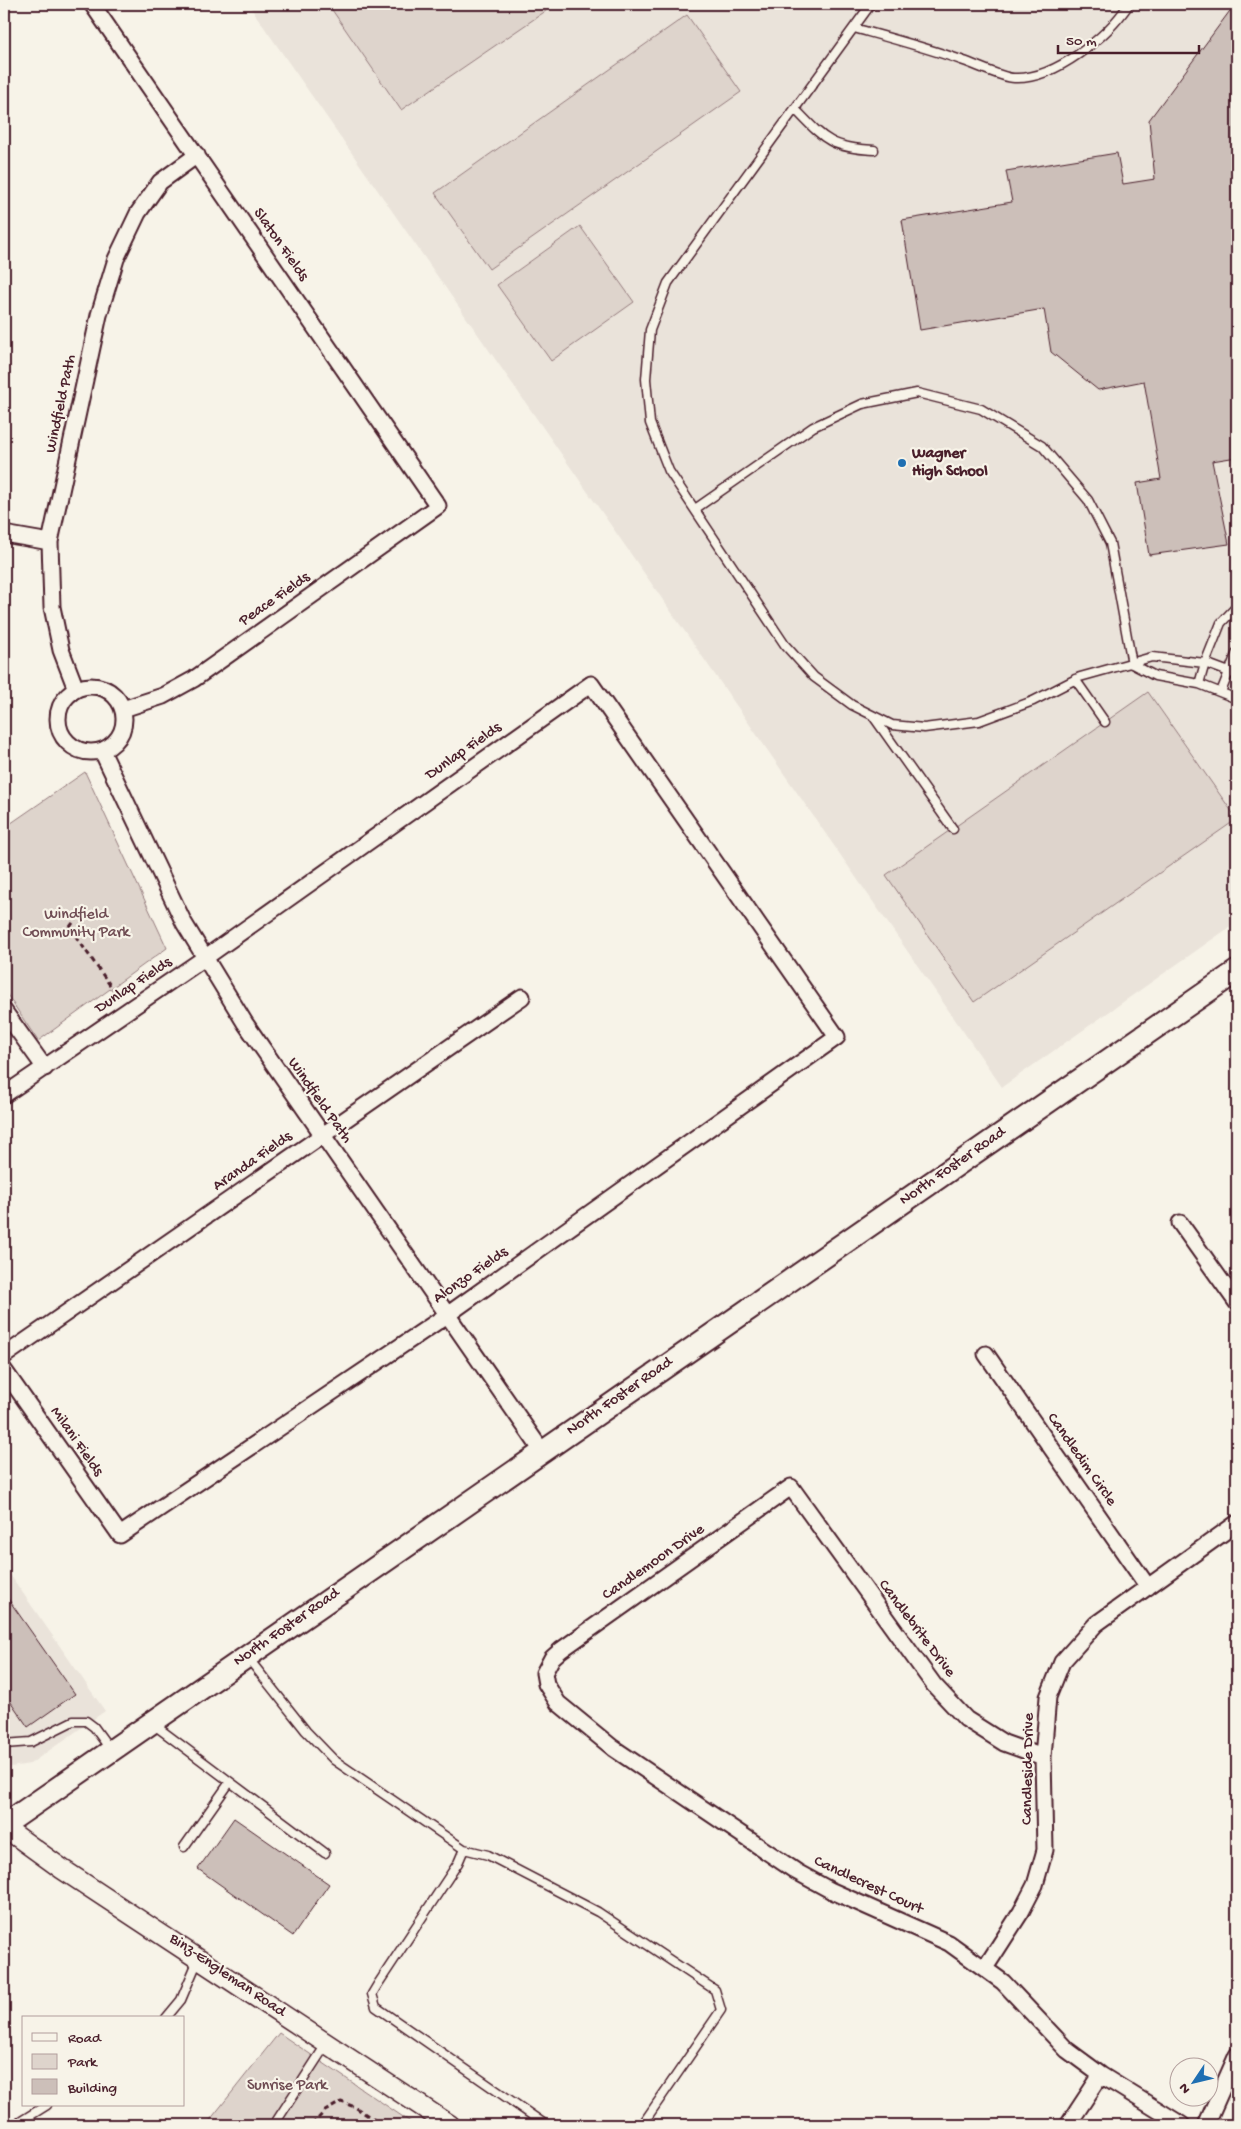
<svg xmlns="http://www.w3.org/2000/svg" width="1241" height="2129" viewBox="0 0 1241 2129" font-family="'Gochi Hand',sans-serif">
	<rect width="100%" height="100%" fill="#f7f3e8"/>
	<filter id="ink" filterUnits="userSpaceOnUse"><feTurbulence type="fractalNoise" baseFrequency=".02" numOctaves="2"/><feDisplacementMap in="SourceGraphic" scale="10" xChannelSelector="R" yChannelSelector="G"/><feConvolveMatrix kernelMatrix="1 2 1 2 8 2 1 2 1" color-interpolation-filters="sRGB"/></filter>
	<g filter="url(#ink)">
		<path fill="#eae3da" d="M248,4h989v918l-235,165z
			M4,1566l101,145 -75,53 -26,4z"/>
		<path fill="#ded4cc" stroke="#947a7c" d="M328,4h228l-155,106z
			M687,15l54,77 -252,177 -54,-76z
			M580,226l54,76 -83,59 -54,-76z
			M1148,692l89,127 -263,183 -88,-127z
			M85,772l82,176 -129,93 -34,-51v-162z
			M279,2033l136,92h-209z"/>
		<path fill="#ccbfb9" stroke="#4a1f2b" d="M1235,4h2v453l-25,4 17,83 -80,11 -12,-72 24,-4 -17,-98 -46,9 -47,-38 -7,-43 -124,21 -18,-110 110,-18 -6,-31 111,-18 6,31 32,-5 -6,-59z
			M4,1593l71,101 -47,33 -24,-35z
			M234,1818l95,66 -36,52 -95,-67z"/>
		<g fill="none" stroke-linecap="round" stroke-linejoin="round">
			<g stroke="#4a1f2b" stroke-width="11">
				<path id="service" d="M871,4l-203,279 -18,47 -4,49 4,44 19,48 116,174 29,32 38,28 40,20 32,3 55,-7 54,-20 47,-24 72,-20 53,6 32,12
					M854,28c36,10 74,20 110,33 12,4 39,17 50,17 41,2 94,-42 115,-74
					M795,109c29,30 35,39 79,41
					M695,509l118,-82 49,-23 55,-11 64,16 61,37 46,54 22,43 22,121
					M1132,664l23,12 44,8 38,15
					M1075,679l30,43
					M1199,684l6,-21 16,-40 16,-17
					M1221,692l16,-40
					M873,716l80,113
					M248,1658l58,73 28,29 130,89 24,6 110,57 117,78 6,20 -79,115
					M153,1724l172,129
					M4,1744l27,-2 42,-21h13l8,6 16,22
					M184,1847l46,-65
					M464,1849l-6,14 -80,121 -6,10 4,13 170,118
					M166,2018l15,-18 17,-40
					M15,2125l32,-20
					M274,2125l53,-82"/>
			</g>
			<g stroke="#4a1f2b" stroke-width="19">
				<path id="minor" d="M92,4l346,502 -244,173 -31,17 -40,13
					M4,534l46,8
					M58 719a33 33 0 1 1 66 0a33 33 0 1 1-66 0Z
					M76,689l-15,-39 -9,-43 -2,-65 49,-227 17,-56 22,-46 22,-31 37,-27
					M102,751l82,172 61,100 297,428
					M4,1011l41,57
					M4,1095l202,-138 385,-273 246,353 -390,278 -327,220 -116,-165
					M1180,1223l57,80
					M986,1354l162,233
					M4,1356l518,-359
					M1043,1757l-39,-14 -38,-24 -32,-34 -143,-198 -230,163 -9,8 -8,15 2,11 12,19 55,45 184,124 33,18 119,53 54,39 64,68 34,25 81,50
					M985,1968l36,-56 14,-27 10,-35 -2,-93 5,-60 14,-35 34,-38 141,-101
					M1068,2125l33,-50
					M1206,2125l31,-70"/>
			</g>
			<g stroke="#4a1f2b" stroke-width="22">
				<path id="tertiary" d="M4,1827l58,42 388,256"/>
			</g>
			<g stroke="#4a1f2b" stroke-width="25">
				<path id="secondary" d="M4,1825l1233,-854"/>
			</g>
			<path stroke="#4a1f2b" stroke-width="3" stroke-dasharray="5 4" stroke-linecap="butt" d="M70,927l11,-15
				M46,934l14,-1 10,-5 49,70
				M312,2125l13,-14 16,-9 14,5 27,18"/>
			<use href="#service" stroke="#f7f3e8" stroke-width="8"/>
			<use href="#minor" stroke="#f7f3e8" stroke-width="15"/>
			<use href="#tertiary" stroke="#f7f3e8" stroke-width="19"/>
			<use href="#secondary" stroke="#f7f3e8" stroke-width="21"/>
		</g>
	</g>
	<circle fill="#1f6fb2" stroke="#f7f3e8" stroke-width="2" cx="902" cy="463" r="5"/>
	<g text-anchor="middle" dominant-baseline="central" stroke-width="4.5" stroke-linejoin="round" paint-order="stroke">
		<g font-size="16" fill="#4a1f2b" stroke="#f7f3e8">
			<text transform="translate(280 245) rotate(55)">Slaton Fields</text>
			<text transform="translate(62 404) rotate(-78)">Windfield Path</text>
			<text transform="translate(275 600) rotate(-35)">Peace Fields</text>
			<text transform="translate(464 752) rotate(-35)">Dunlap Fields</text>
			<text transform="translate(134 986) rotate(-34)">Dunlap Fields</text>
			<text transform="translate(319 1101) rotate(55)">Windfield Path</text>
			<text transform="translate(253 1162) rotate(-35)">Aranda Fields</text>
			<text transform="translate(953 1167) rotate(-35)">North Foster Road</text>
			<text transform="translate(471 1276) rotate(-35)">Alonzo Fields</text>
			<text transform="translate(620 1397) rotate(-35)">North Foster Road</text>
			<text transform="translate(76 1442) rotate(55)">Milani Fields</text>
			<text transform="translate(1081 1460) rotate(55)">Candledim Circle</text>
			<text transform="translate(654 1563) rotate(-35)">Candlemoon Drive</text>
			<text transform="translate(287 1628) rotate(-35)">North Foster Road</text>
			<text transform="translate(916 1629) rotate(53)">Candlebrite Drive</text>
			<text transform="translate(1029 1769) rotate(-89)">Candleside Drive</text>
			<text transform="translate(868 1886) rotate(25)">Candlecrest Court</text>
			<text transform="translate(227 1976) rotate(34)">Binz-Engleman Road</text>
		</g>
		<g font-size="16" font-weight="bold" fill="#4a1f2b" stroke="#f7f3e8" text-anchor="start">
			<text x="912" y="454">Wagner<tspan x="912" dy="18">High School</tspan></text>
		</g>
		<g font-size="16" fill="#6f4c53" stroke="#f7f3e8">
			<text x="76" y="915">Windfield<tspan x="76" dy="18">Community Park</tspan></text>
			<text x="287" y="2086">Sunrise Park</text>
		</g>
	</g>
	<rect width="1241" height="2129" fill="none" stroke="#f7f3e8" stroke-width="20"/>
	<rect x="10" y="10" width="1221" height="2109" fill="none" stroke="#4a1f2b" stroke-width="2" filter="url(#ink)"/>
	<rect x="22" y="2016" width="162" height="90" fill="#f7f3e8" stroke="#b29e9c"/>
	<rect x="32" y="2033" width="25" height="8" fill="#f7f3e8" stroke="#b29e9c"/>
	<text x="68" y="2042" font-size="15" fill="#4a1f2b">Road</text>
	<rect x="32" y="2054" width="25" height="15" fill="#ded4cc" stroke="#b29e9c"/>
	<text x="68" y="2066" font-size="15" fill="#4a1f2b">Park</text>
	<rect x="32" y="2079" width="25" height="15" fill="#ccbfb9" stroke="#b29e9c"/>
	<text x="68" y="2092" font-size="15" fill="#4a1f2b">Building</text>
	<g transform="translate(1194 2082) rotate(235)"><circle r="24" fill="#f7f3e8" stroke="#b29e9c"/>
	<path d="M0-4L9 19L0 12L-9 19Z" fill="#1f6fb2"/>
	<text y="-8" font-size="14" font-weight="bold" text-anchor="middle" fill="#4a1f2b">N</text>
	</g>
	<path d="M1058 45v8h141v-8" fill="none" stroke="#4a1f2b" stroke-width="2.5"/>
	<text x="1066" y="45" font-size="15" fill="#4a1f2b" stroke="#f7f3e8" stroke-width="4" paint-order="stroke">50 m</text>
</svg>
